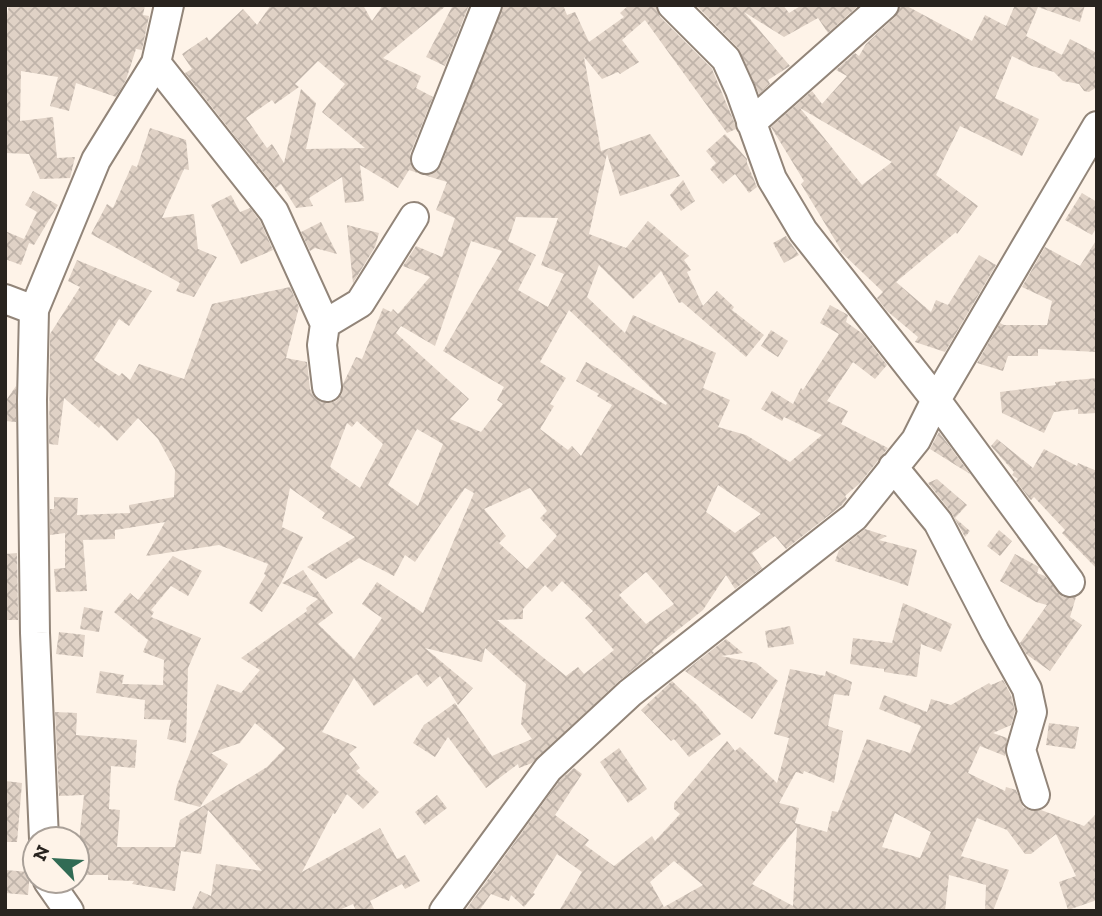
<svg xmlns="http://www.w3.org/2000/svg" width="1102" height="916" viewBox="0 0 1102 916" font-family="'Zilla Slab',serif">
	<defs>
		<pattern id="building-cross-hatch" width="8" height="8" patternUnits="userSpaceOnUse" patternTransform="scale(1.75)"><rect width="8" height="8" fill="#e0d2c6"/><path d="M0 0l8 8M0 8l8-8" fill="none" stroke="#c0b4aa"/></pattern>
	</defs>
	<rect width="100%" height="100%" fill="#fef3e8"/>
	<path fill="url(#building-cross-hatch)" fill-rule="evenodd" d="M9,5h136l-2,10 6,1 -7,34 -6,-1 -10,31 -10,17 -40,-14 -7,28 -19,-5 8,-29 -37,-6 -1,50 33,-4 4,41 18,-1 -5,21 -30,1 -11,-25 -24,-1v-128z
		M271,5h92l9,16 11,-16h64l-64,53 38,18 -5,12 17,9 -23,57v8l8,11 -9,-3 -11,18 -38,-23 4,36 -19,2 -3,-26 -33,21 4,8 -17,2 -15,-24 -5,4 -91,-115 7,-4 -10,-15 25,-17 2,4 34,-32 14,16zM318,61l27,23 -23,28 43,36 -59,1 10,-46 -15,-14 -17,74 -12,-19 -5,4 -21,-30 26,-18 3,4 24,-17 -4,-3z
		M453,5h16l-24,61 -19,-9z
		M503,5h60l4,10 8,-3 14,30 35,-25 -4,-4 9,-8h27l4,12 52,52 23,55 1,5 -9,4 -82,-113 -23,20 17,22 -19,12 -2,-2 -16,7 -18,-22 17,94 49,-17 30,42 -60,20 -13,-42 -18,80 37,14 22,-27 41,35 -5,4 7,10 -4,2 16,34 14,-15 17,16 -2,3 32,25 -18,22 -64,-55 -3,1 -18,-32 -28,28 -34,-34 -12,32 38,36 8,-18 83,38 -13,35 27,12 -12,27 28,8 44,27 32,-27 -38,-18 -2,4 -21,-12 11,-18 21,13 8,-16 2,2 36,-56 -19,-11 10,-18 18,10 -2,7 17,12 24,31 -12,14 -22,-17 -26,39 21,10 -7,13 47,24 -28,35 -15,13 2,3 -5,6 -56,44 -11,-13 -23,17 10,15 -27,21 -9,-14 -23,35 -48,38 -3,3 2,2 -35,28 -87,82 -13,5 -1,-4 -32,24 -38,-51 -13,20 -22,-14 11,-18 31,-22 37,53 40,-17 -11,-15 5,-40 -41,-36 -3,14 -57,-14 48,40 -15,17 -18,-29 -13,11 -10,-13 -43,32 -20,-28 -32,54 35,15 -8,7 11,14 -4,3 23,21 -16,17 -16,-15 -12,20 -2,-1 -31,59 78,-44 17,31 8,-4 15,26 -15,8 -3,-5 -32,17 5,10h-19l-3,-7 -16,7h-146l9,-20 11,5 5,-32 46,7 -54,-61 -7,44 -20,-3 -6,40 -43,-7 2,-3 -26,-1v-5h-30l2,-44 4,-36 -25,1 -4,-84 22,1 -1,22 61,5 -2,28 -24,-2 -2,43 11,1 -3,37h58l5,-27 87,-53 18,-19 -30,-25 -15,20 -29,10 17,11 -28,43 -26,-7 3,-15 40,-101 24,9 19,-23 -19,-12 66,-47 -1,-3 12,-9 -36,-16 21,-13 30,43 -15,11 36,35 28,-41 -20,-14 15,-22 46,31 51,-120 -9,-5 -50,74 -10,-7 -11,21 -35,-18 -33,21 -19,-12 48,-30 -33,-19 3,-5 -35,-25 -8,39 21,10 -22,46 -19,29 -13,-9 17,-28 -2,-1 4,-10 -49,-19 -73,11 19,-34 -50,8v9l-32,1 4,51 -31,1 -2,-23 11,-1v-35l-15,2v-26h4v-12l24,1 -1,17 53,-2 -1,-8 45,-8 1,-27 -17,-31 -20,-21 -21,23 -16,-16 -2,3 -35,-30 -6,47 -9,-1 1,-110 30,-47 -12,-6 9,-21 75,31 -23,35 -10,-7 -25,41 25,16 3,-3 8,7 9,-16 45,15 28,-75 78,-17 9,20 -13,51 21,4 3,27 4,8 7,5 9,1 6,-2 6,-7 1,-10 13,-27 6,2 21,-51 8,4 2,-3 5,5 32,-37 -27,-11 13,-20 26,11 13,-39 -19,-8 11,-28 -23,-7 12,-3 5,-7zM516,217l42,1 -17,47 23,9 -16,33 -30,-17 18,-35 -28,-14zM471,241l31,10 -59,100 61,36 -7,13 6,4 -22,28 -31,-13 19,-20 -73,-66 5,-7 34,20zM569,310l98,93 -1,2 -80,-43 -10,19 23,13 -2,2 15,9 -31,51 -9,-10 -4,4 -28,-21 14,-23 -4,-2 16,-26 -26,-16zM357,421l26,23 -23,44 -30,-21 17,-44 5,4zM417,429l26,15 -25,62 -30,-21zM718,485l43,29 -26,19 -29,-21zM530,488l17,23 -7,7 17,18 -30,33 -28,-26 7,-7 -22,-27zM646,572l28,32 -28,20 -27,-29zM562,581l31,30 -8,7 29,32 -30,24 -6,-7 -12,9 -69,-56 26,-1v-10l22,-24 7,7z
		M696,5h87l6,8 13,-8h57l-31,28 -10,-15 -34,19 -40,-25 46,54 -22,14 2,4 -11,10 -21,-46z
		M900,5h5l67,36 13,-26 21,11 9,-21h70l-5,17 -42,-15 -12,29 36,19 8,-16 27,14v34l-8,5 -5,-1 -5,-7 -16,-3 -9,-9 -22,-6 -20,-10 -17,42 44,21 -17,37 -62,-30 -24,49 42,31 -21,28 -1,-2 -60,50 35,30 5,-12 12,5 31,-50 17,10 -51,87 -30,-10 3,-5 -31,-26 -10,-13 6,-6 -43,-41 1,-1 -40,-66 3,-3 -33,-54 41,-36 10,13 25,-28 -11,-6 19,-17 4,3 7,-12 29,-27zM800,108l12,7 80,47 -30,23z
		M150,128l36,12 3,30 -5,-1 -22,49 32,-4 4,35 19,8 -23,40 -18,-6 4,-8 -89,-49 16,-30 6,4 19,-43 5,2z
		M725,134l22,25v4l10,24 -8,6 -14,-19 -12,10 -13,-15 6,-6 -10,-12z
		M683,180l12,21 -14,10 -11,-16z
		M33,191l25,14 -24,40 -5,-2 -8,22 -16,-6v-28l19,8 13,-27 -12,-7z
		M1082,193l15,9v25l-5,8 -27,-15z
		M231,195l9,17 10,-4 10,13 13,29 -32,14 -30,-59z
		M321,222l16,32 -22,-6 -5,3 -9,-19z
		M347,225l32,8 -4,14 -22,36z
		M786,236l13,19 -15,8 -11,-20z
		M1097,239v113l-59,-3v7h-30l-5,15 -26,-8 23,-40 4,2h43l5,-24 -30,-14 23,-40 35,19z
		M771,330l17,11 -10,16 -17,-11z
		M1097,378v35l-19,1v-5l-24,3 -10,21 -42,-20 -2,-21 56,-7 -1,-3z
		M16,386v36l-11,-1v-19z
		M939,432l31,42 -40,-25z
		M997,439l36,29 11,-19 33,17 1,-3 19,8v98l-35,-36 3,-3 -31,-33 -3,3 -2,-2 -13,-17 2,-2 -6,-4 2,-3 -23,-26z
		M937,479l30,26 -12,13 15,13 -5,6 -14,-25 -23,-29z
		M865,529l22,7 -8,4 38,10 -9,36 -73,-25 4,-11z
		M999,530l13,11 -12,15 -13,-10z
		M17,553l1,67h-13v-66z
		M1015,554l24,13 -2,6 8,3 18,21h13l-6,20 12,8 -32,46 -24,-17 -6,-11 27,-38 -11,-3 -36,-21z
		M173,556l29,15 -14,25 -17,-10 -20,24 3,2 -3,5 50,21 -13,30 -2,75 -19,-4 4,-19 -27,-1 1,-19 -49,-7 4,-22 24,4 -2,9 41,1 1,-25 -21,-8 5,-12 -34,-28 16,-19 8,7z
		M903,603l49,21 -11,28 -20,-8 -4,33 -33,-5v-3l-34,-5 3,-26 39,5z
		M84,607l19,4 -4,21 -19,-3z
		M790,626l4,18 -26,4 -3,-17z
		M59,632l26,3 -2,22 -27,-3z
		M726,639l17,14 -22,3 35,7 22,18 -26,38 -67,-48z
		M790,669l35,7 1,-5 26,11 -3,14 -15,-2 -6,32 15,5 -9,52 -30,-12 -1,3 -7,-2 -17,31 20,5 -4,15 32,9 5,-21 6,1 29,-73 43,14 11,-27 -42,-17 5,-14 43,17 4,-13 20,6 38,-22 2,2 12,-5 8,15 4,16 -4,14 -18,8 14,5 -2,18 -25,-10 -12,27 37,18 1,-4 10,3 7,17 8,4 10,-1 43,16 13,-13v87l-29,10 -9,-28 17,-6 -20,-42 -25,20h-6l-18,-24 -30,-12 -16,38 48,14 -16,41h-8l1,-26 -37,-10 -4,36h-386l23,-39 -25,-18 -24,39 2,1 -11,13 -13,-12 -2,6 -18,-7 -12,17h-14l95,-131 14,-12 8,6 -27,41 34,25 -4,5 29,21 38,-30 3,5 25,-27 -6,-5v-6l53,-62 8,10 5,-4 37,36 12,-45 -15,-4zM895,813l36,19 -11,26 -38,-11zM797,827l-4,79 -41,-22zM674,861l29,24 -39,22 -14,-25z
		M672,681l26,25 23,28 -32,23 -15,-18 -3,2 -30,-31z
		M1049,723l30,4 -4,22 -29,-4z
		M619,748l28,41 -19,14 -28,-41z
		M5,781l17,2 -5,59h-12z
		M437,795l10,13 -22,17 -10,-13z
		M5,870l25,2 -2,23 -23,-2z"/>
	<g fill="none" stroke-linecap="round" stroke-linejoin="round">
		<g stroke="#928579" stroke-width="32">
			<path id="minor" d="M672,5l54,54 14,31 32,89 31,52 133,169 134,182
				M156,63l118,149 51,112 -3,21 5,42
				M751,123l133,-118
				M426,159l61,-154
				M5,299l29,11
				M325,324l35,-21 54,-86
				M893,467l45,55 57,110 32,57 5,23 -11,38 14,45
				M44,839l-9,-206 -3,-233 2,-90 62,-150 60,-97 13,-58
				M48,881l21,30
				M444,911l104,-142 82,-76 224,-176 62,-77 20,-40 161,-274"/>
		</g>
		<use href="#minor" stroke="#fff" stroke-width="28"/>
	</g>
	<rect width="1102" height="916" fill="none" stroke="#29241f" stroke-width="14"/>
	<g transform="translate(56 860) rotate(295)"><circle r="33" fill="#fef3e8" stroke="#a9a098" stroke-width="2"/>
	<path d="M0-5L12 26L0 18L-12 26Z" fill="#316b54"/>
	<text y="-10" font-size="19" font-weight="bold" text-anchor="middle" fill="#29241f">N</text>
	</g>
</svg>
